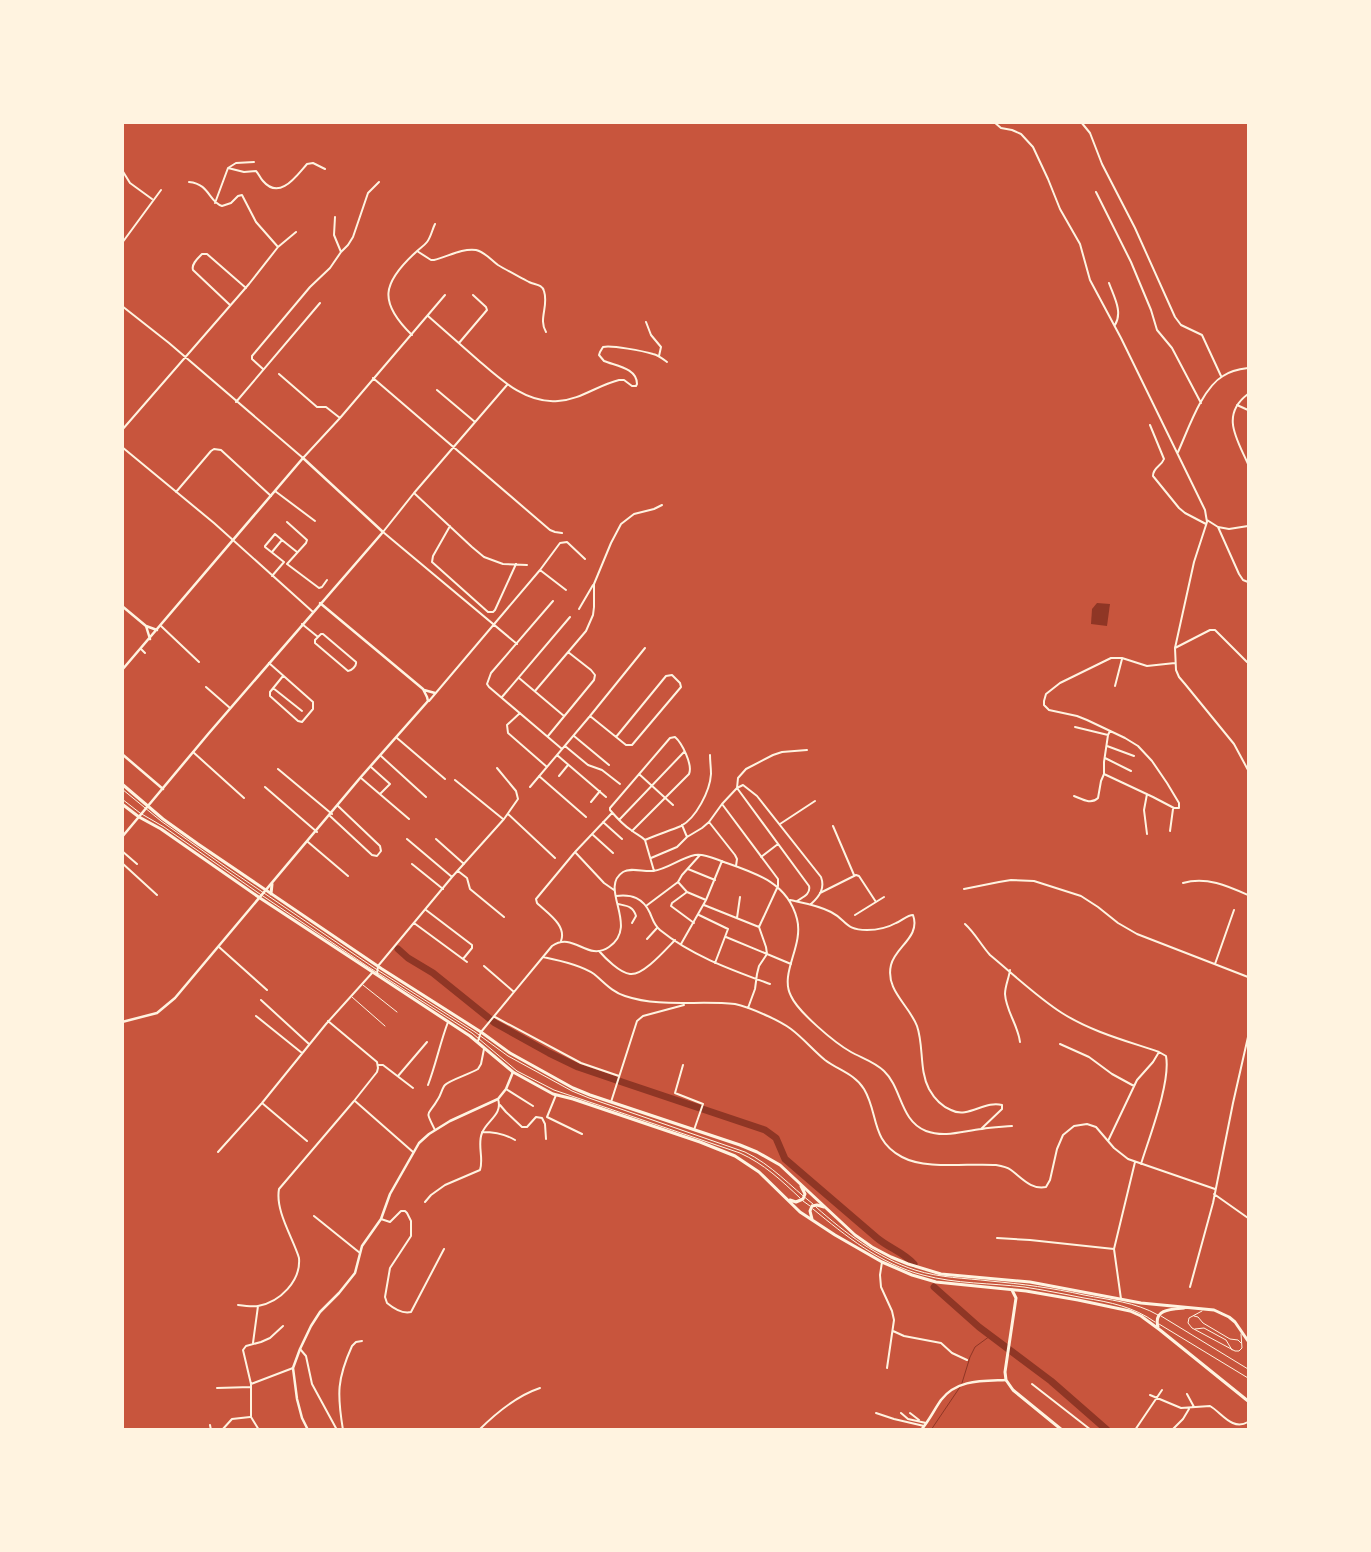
<svg xmlns="http://www.w3.org/2000/svg" width="1371" height="1552" viewBox="0 0 1371 1552" font-family="'Zilla Slab',serif">
	<rect width="100%" height="100%" fill="#c8553d"/>
	<path fill="#8f3625" d="M1097,603l13,1 -3,22 -16,-2 1,-15z"/>
	<g fill="none" stroke-linecap="round" stroke-linejoin="round">
		<path stroke="#8f3625" stroke-width="1" d="M962,1383l8,-26 5,-10 15,-11
			M931,1430l29,-43"/>
		<path stroke="#8f3625" stroke-width="7" d="M398,949l10,9 25,15 62,50 54,30 29,14 47,16 140,47 11,8 9,21 92,79c12,10 26,14 37,26
			M934,1287l45,40 72,54 56,49"/>
		<path stroke="#fff3e0" stroke-width="1" d="M122,789l39,32 66,47 149,101 99,63 33,24 64,35 17,7 156,54c27,13 45,34 68,52
			M122,799l18,14 24,14 93,65 110,74 105,67 45,38 37,19 186,63c24,11 41,27 60,45
			M363,985l34,27
			M352,997l33,29
			M803,1201l7,5
			M816,1207c29,26 62,51 99,63 25,8 50,8 75,11 32,3 63,7 94,14 25,5 52,7 74,20
			M813,1209c33,27 67,55 110,66 33,9 68,8 101,12 20,3 40,7 60,11 26,4 50,9 71,24
			M1202,1311l-13,7 -1,5 4,5 43,23h4l3,-3 -1,-14
			M1161,1316l87,53
			M1194,1316l4,1 5,6 27,16 8,1 3,3
			M1159,1324l89,54
			M1195,1329l9,-1 22,12 6,10"/>
		<path stroke="#fff3e0" stroke-width="2" d="M994,122l7,6 11,2 9,4 12,13 15,32 12,30 20,35 10,36 31,58 84,172 2,12 -13,40 -19,86 1,22 3,7 6,7 49,60 14,26
			M1081,122l9,11 12,31 33,64 40,89 6,8 21,10 19,41
			M228,168l8,-5 18,-1
			M122,170l8,13 22,16
			M189,182c21,2 19,19 33,24l9,-3 7,-7 4,-1 14,27 22,25
			M1096,192l35,70 20,48 6,20 15,18 29,55
			M215,203l13,-35 16,4 12,-1c3,3 4,7 7,10 17,20 34,-6 44,-17l6,-1 12,6
			M335,217l-1,18 7,17
			M122,243l39,-53
			M417,251l14,9h3c13,-3 28,-12 42,-10 9,2 15,10 22,15 8,5 22,12 31,17 6,3 13,2 15,9 5,15 -6,28 2,41
			M1109,283c5,14 14,29 6,42
			M230,305l-37,-35c-2,-6 5,-12 9,-16h5l39,34
			M122,306l47,37 134,115 37,-40 105,-123
			M428,316c17,15 33,29 50,44 22,19 48,44 80,41 22,-1 40,-16 61,-21h5l8,6h4l1,-2c0,-16 -21,-18 -33,-23l-5,-6 1,-3 3,-5c9,-2 40,4 50,7 5,1 10,5 14,8
			M646,322l5,13 10,12 -2,9
			M412,335c-34,-33 -30,-52 4,-83 4,-4 8,-6 11,-10 4,-5 5,-12 8,-18
			M459,343l28,-33 -1,-3 -13,-12
			M263,369l-11,-10v-3l58,-69 20,-19 11,-16 7,-7 5,-8 15,-44 11,-11
			M279,374l38,33h9l14,11
			M373,378l177,152 5,2 7,1
			M507,385l-93,108 -31,39 134,112
			M437,390l38,32
			M1248,394c-28,21 -11,45 0,70
			M236,402l84,-99
			M1237,405l11,5
			M1150,425l14,34c-3,8 -11,8 -11,17l26,32 6,5 21,11
			M122,430l127,-146 29,-37 18,-15
			M122,447l92,76 99,89
			M1178,452c10,-22 24,-64 45,-76 7,-5 17,-7 25,-8
			M275,491l40,30
			M176,492l35,-41 3,-2 7,1 50,46
			M414,493l58,54 12,10 19,7 24,1
			M1207,520l11,7 21,47 4,6 5,2
			M287,522l20,18 -1,3 -19,21
			M450,526l-17,30 -1,6 56,50h5l2,-2 21,-46
			M1218,527l11,2 19,-3
			M282,540l15,12
			M287,564l32,24 3,-1 5,-7
			M540,570l26,20
			M272,576l12,-14 -19,-15v-1l10,-12 7,6 -10,12
			M553,601l-62,72 -4,11 2,3 73,62
			M579,609l14,-24
			M302,624l16,13
			M161,626l38,36
			M321,634h2l33,28c1,4 -5,9 -8,9l-33,-28v-3z
			M1175,648l35,-18h5l32,32
			M141,649l4,4
			M269,663l44,39v7l-11,13 -4,-1 -28,-25v-4l13,-16
			M519,678l45,38
			M1115,686l7,-27
			M206,687l24,21
			M273,688l29,23
			M535,691l51,-60 7,-16 1,-8v-23l17,-41 10,-19 13,-10 20,-5 8,-4
			M502,697l68,-80
			M429,701l111,-131 20,-27 7,-1 18,17
			M520,713l-13,12 1,8 39,34
			M590,716l36,29h6l49,-58 -1,-4 -8,-8 -6,1 -50,61
			M1075,727l33,8 2,-4
			M1108,735l-4,27v12l49,23 21,11h5v-5l-12,-20 -15,-22 -14,-15 -13,-8 -38,-18 -10,-4 -28,-6 -5,-5v-4l2,-7 14,-11 51,-25h11l25,8 28,-3
			M548,736l46,-56 1,-5 -4,-5 -23,-18
			M574,736l35,29
			M397,738l48,41
			M565,746l23,19 14,5 18,14
			M1107,746l27,10
			M193,752l51,46
			M557,755l49,42
			M381,756l45,41
			M1105,758l26,13
			M371,767l19,17 -10,10
			M278,769l54,45
			M639,774l34,31
			M539,776l47,41
			M559,776l9,-11
			M361,778l48,41
			M455,780l48,39
			M265,787l52,45
			M530,787l60,-71 55,-68
			M737,788l72,98c2,8 -6,11 -12,15
			M737,788l1,-10 8,-9 27,-14 9,-3 25,-2
			M1074,796c8,3 17,9 24,2l3,-17 3,-7
			M591,802l9,-11
			M722,804l56,75v7l-19,41
			M508,814l47,44
			M330,816l42,39 5,1 4,-5 -1,-5 -42,-40
			M619,820l65,-68
			M603,822l19,17
			M709,822l26,33 2,4 -1,7
			M780,824l35,-23
			M682,825l5,12
			M833,826l21,49
			M632,831l57,-57c4,-9 -7,-31 -14,-37l-5,1 -60,70v2c6,7 13,15 21,20 5,4 10,6 14,10l9,31
			M1170,831l3,-22
			M592,834l21,19
			M1147,834l-3,-24 3,-16
			M407,839l45,38
			M436,839l28,25
			M645,840c11,-5 24,-9 36,-14 15,-8 29,-35 30,-52 0,-6 -1,-13 -1,-19
			M308,842l40,34
			M122,851l15,13
			M575,852l29,31 10,7
			M761,857l17,-13
			M651,858l26,-11 10,-10 15,-9 7,-6 13,-18 15,-16 6,-3 14,11 64,81c4,11 -1,19 -10,27
			M122,863l35,32
			M412,864l31,25
			M688,869l27,11
			M458,871l9,7 3,11 34,28
			M678,882l9,10 19,8
			M1183,883c23,-7 45,3 65,12
			M964,889l35,-7 12,-2 23,1 47,15 17,11 20,16 19,11 111,43
			M687,892l-15,11 -1,3 23,17
			M820,893l36,-18 3,1 17,26
			M616,896c16,-2 27,2 34,17 3,7 4,12 10,17 32,26 72,40 110,54
			M790,900c14,3 28,5 41,12 16,8 13,18 36,18 10,0 20,-2 29,-7 6,-2 11,-8 17,-8 8,22 -18,32 -22,50 -6,25 18,40 26,61 7,20 2,44 12,63 5,9 12,17 22,21 17,9 34,-10 51,-5v4l-21,20
			M618,904c9,2 15,2 18,12l-4,7
			M704,905l55,22 7,20 1,7 -8,12 -2,8 -2,15 -7,19
			M646,906l32,-24 4,-7 18,-20
			M426,910l46,35v3l-9,11
			M699,915l29,14 -13,34
			M855,915l29,-18
			M737,918l3,-21
			M414,923l53,39
			M965,924c10,9 16,21 25,31 23,19 47,42 72,58 30,19 65,28 97,39l7,4c5,26 -17,82 -25,108
			M726,937l65,27
			M647,939l10,-11
			M561,941c6,-16 -14,-28 -24,-38l-1,-4 39,-47 37,-39
			M681,944l25,-44 16,-39
			M219,947l48,43
			M599,951c6,7 21,22 31,23 13,2 36,-25 45,-34
			M543,957c15,3 38,8 51,17 10,8 18,18 31,22 36,12 73,4 110,8 14,3 44,16 56,25 12,9 22,21 34,31 13,10 30,14 39,29 15,25 6,51 38,68 24,13 66,6 94,8 6,1 11,2 15,5 11,8 20,20 35,17l4,-7 7,-31 6,-14 11,-9 13,-2 9,3 18,21 14,11 87,30
			M1215,964l19,-54
			M484,966l30,26
			M1010,970c-1,8 -5,16 -5,24 1,17 13,31 15,48
			M377,974l1,-8 74,-89 52,-58 14,-20 -2,-8 -19,-23
			M261,1000l48,44
			M256,1016l46,37
			M495,1017l86,46 38,13
			M478,1041l3,-9 71,-86c22,-15 35,16 57,1 31,-21 -11,-59 14,-75 8,-5 20,0 30,-1 15,-2 27,-13 42,-16 9,-2 20,4 29,7 32,11 64,21 73,57 7,27 -18,54 -6,77 7,16 44,47 60,56 11,6 24,10 33,19 18,17 16,50 42,60 19,7 37,0 56,-2 10,-2 20,-2 30,-3
			M1060,1044l29,13 23,17 22,12
			M378,1065h5l30,23
			M683,1065l-8,28 28,11 -9,26
			M398,1076l29,-34
			M428,1085c8,-21 12,-42 20,-63
			M506,1089l27,17
			M556,1095l-9,22 35,17
			M355,1101l58,51
			M611,1102l26,-81 6,-5 41,-11
			M262,1103l45,38
			M500,1105l6,7 16,15h5l9,-10 6,1 3,6 1,15
			M435,1130c-11,-22 -7,-13 3,-31 3,-4 4,-11 7,-14 5,-5 25,-11 33,-16l3,-5 3,-15
			M482,1132c12,0 23,2 33,8
			M1108,1141l29,-61 16,-18 6,-10
			M218,1152l44,-49 64,-79 46,-51
			M1214,1194l34,24
			M425,1202l6,-7 14,-10 35,-15c4,-12 -3,-25 2,-37 5,-13 21,-18 16,-34
			M314,1216l46,37
			M381,1219l9,3 11,-11h4l2,2 4,8v15l-21,32 -5,29 2,6c6,5 16,11 24,9l33,-63
			M997,1238l33,2 84,9
			M882,1262l-2,13 1,12 11,24 2,9 -7,48
			M1190,1287l23,-84 20,-100 15,-66
			M1121,1299l-7,-50 21,-87
			M238,1305c7,1 14,2 20,1 22,-4 43,-25 41,-48 -6,-20 -24,-47 -20,-69l75,-88 23,-29 1,-4 -1,-6 -49,-41
			M893,1331l11,5 37,7 11,10 15,7
			M253,1343l5,-37
			M300,1349l6,7 6,28 25,46
			M251,1384l42,-16
			M1032,1384l59,46
			M217,1388l34,-1
			M1187,1394l7,13
			M1150,1395l31,13 29,-2c12,7 22,25 38,16
			M876,1413l18,6 30,7
			M901,1413l7,6 18,4
			M910,1413l9,7
			M210,1425l1,5
			M222,1430l10,-11 18,-2
			M259,1430l-8,-13v-33l-8,-34 3,-4 15,-4 9,-4 13,-12
			M343,1430c-6,-36 -6,-51 9,-84l4,-4 6,-1
			M479,1430c17,-17 37,-34 61,-42
			M1135,1430l27,-40
			M1172,1430l11,-11 6,-10"/>
		<path stroke="#fff3e0" stroke-width="2.5" d="M122,606l24,20 11,4
			M146,626l4,13
			M122,670l181,-212 80,74 -174,201 -87,104
			M424,690l11,3
			M122,754l41,35
			M122,1022l35,-9 18,-15 185,-220 68,-77 -1,-4 -4,-8 -103,-86
			M308,1430l-6,-12 -5,-19 -4,-31 7,-19 11,-23 9,-14 19,-19 16,-20 7,-27 19,-27 9,-25 29,-51 10,-9 21,-13 48,-22 8,-10 7,-17
			M921,1430c8,-9 13,-20 20,-30 16,-21 42,-19 65,-20"/>
		<path stroke="#fff3e0" stroke-width="3" d="M1012,1290l4,8 -11,74 1,8 7,10 49,40"/>
		<path stroke="#fff3e0" stroke-width="3" d="M122,784l41,35 35,25 184,125 99,63 29,21 63,35 17,7 150,50 17,7 23,13 75,70 17,12 19,10 17,7 33,10 89,8 111,21 73,7 15,7 6,5 13,19
			M122,804l17,13 22,12 99,69 210,138 43,36 40,22 20,5 127,43 35,14 24,16 41,40 35,23 47,27 30,13 24,7 90,9 52,9 52,11 11,5 19,14 88,71
			M271,894l1,-10
			M790,1200l6,2 7,-3 2,-5 -4,-8
			M812,1219l-2,-8 2,-5 5,-1 7,2
			M1158,1327c-5,-18 14,-18 26,-19"/>
	</g>
	<rect width="1371" height="1552" fill="none" stroke="#fff3e0" stroke-width="248"/>
</svg>
